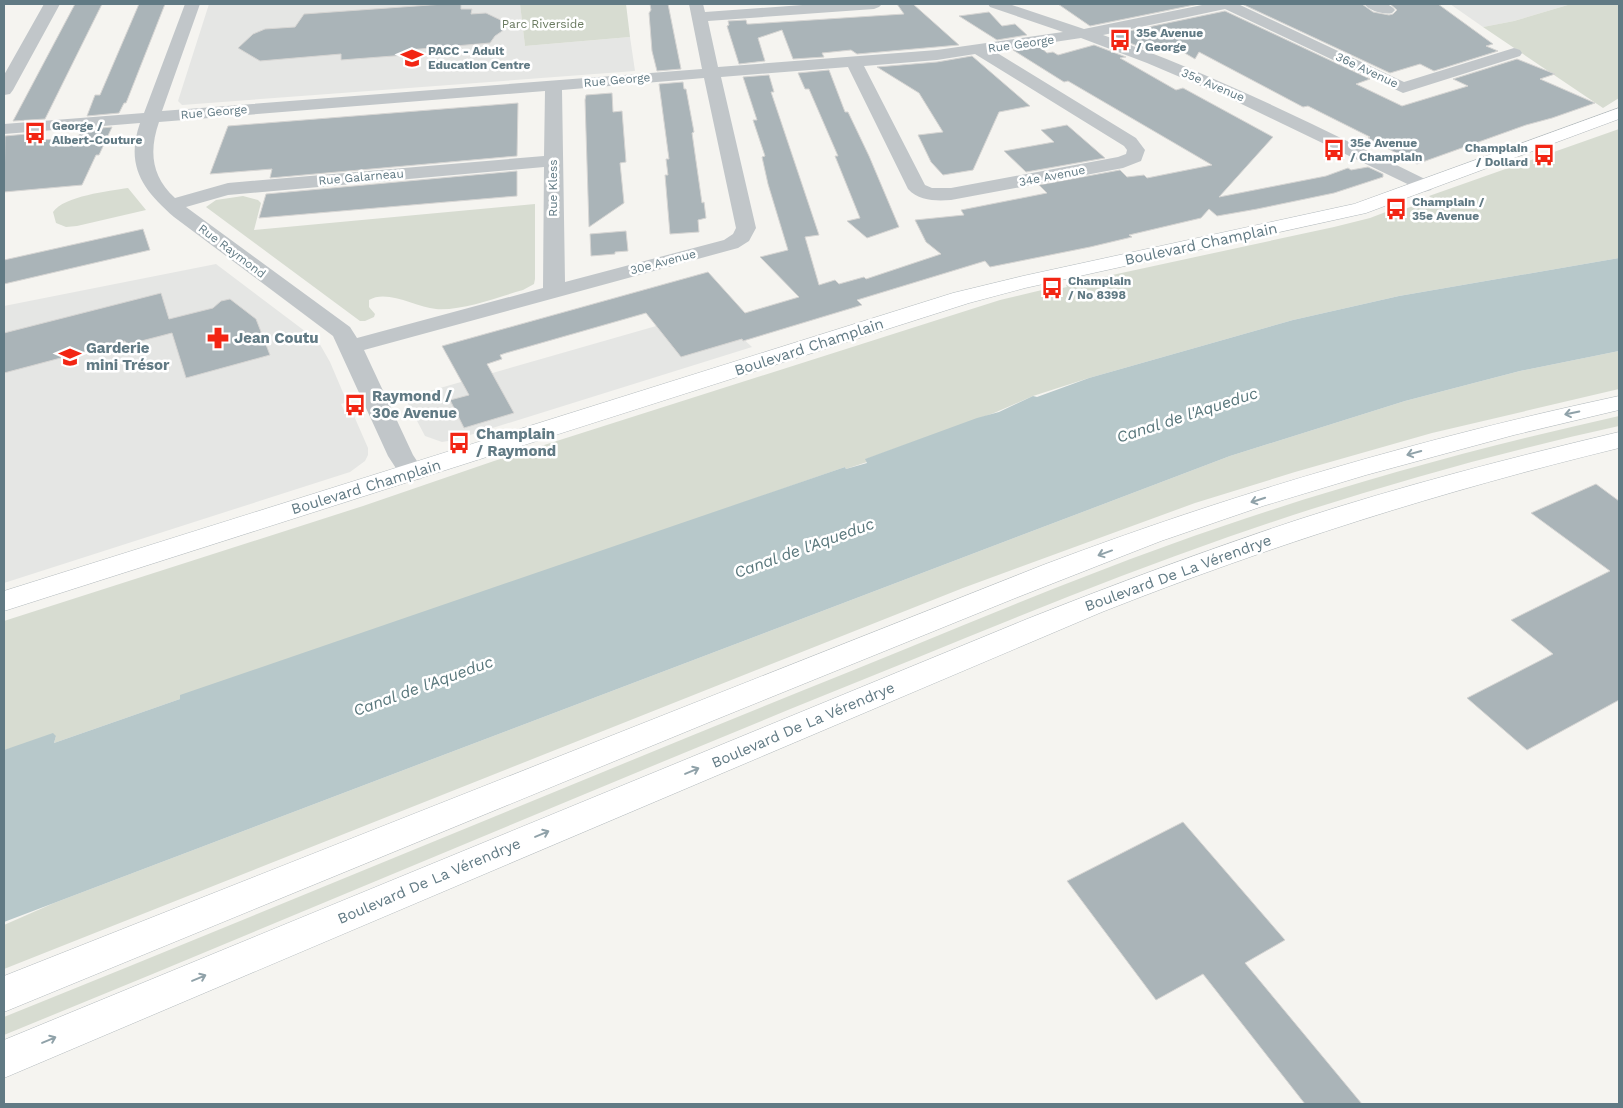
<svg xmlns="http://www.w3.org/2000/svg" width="1623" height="1108" viewBox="0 0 1623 1108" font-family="'Work Sans',sans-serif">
	<rect width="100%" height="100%" fill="#f5f4f0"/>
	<path fill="#e5e6e4" d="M209,4h311l5,42 105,-9 5,34 -453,34 -4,-4z
		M1450,4h121l-57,17 -31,6z
		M216,264l102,77 12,21 17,40 -6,2 3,6 7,-1 17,39v7l-3,6 -15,11 -346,111v-277z
		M712,310l40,37 -298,93 -12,2 -17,-6 -20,-38z"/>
	<path fill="#d7dcd1" d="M520,4h106l4,33 -105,9z
		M1571,4h48v94l-16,10 -120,-81 31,-6z
		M1619,129v129l-220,38 -106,24 -204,58 -56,18 -39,17 -128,46 1,3 -21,7 -1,-2 -791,276 2,-7 -52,14v-129l359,-115 131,-45 506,-161 46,-11 2,2 19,-4 -1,-2 268,-58 36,-9 21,-8 8,5 6,-3 -3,-2 30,-11 -3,-3z
		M128,188l18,22 -69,16 -11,1 -10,-4 -3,-11c11,-16 56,-21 75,-24z
		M243,196l15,4 3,3 -7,27 281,-26v75l-1,5 -11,6c-25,7 -61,21 -87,19 -20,-2 -49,-20 -67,-9v7l6,7 -1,3 -9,4h-5l-154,-114 10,-7z
		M1619,351v38l-187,44 -137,39 -100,31 -232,85 -959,381v-44l50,-22 1176,-447 175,-55 115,-30z
		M1619,416v10c-131,29 -262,66 -391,111 -140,49 -276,107 -413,162 -271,111 -540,225 -811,336v-18c265,-107 529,-217 795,-325 123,-49 245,-102 370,-147 147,-53 298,-95 450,-129z"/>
	<path fill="#b7c8ca" d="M1619,258v93l-99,20 -115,30 -175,55 -1226,466v-172l49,-17 3,3 -2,7 126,-44v-4l665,-228 1,2 21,-6 -2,-4 112,-41 22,-6 34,-16 4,1 52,-19 204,-58 106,-24z"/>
	<path fill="#aab4b8" stroke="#d6d5d3" d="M75,4h27l-57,115 -32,2z
		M139,4h26l-39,99h-2l-5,10 -32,3 8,-21h5z
		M444,4h17v5h11l-1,5 15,-1 25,12 -16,11 -5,7 -82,7 -2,5 -65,5v-6l-81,7 -22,-13 15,-14 12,-5 30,-2 9,-13z
		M650,4h18l13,65 -24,2 -5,-20 -3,-38 2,-3z
		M897,4h16l46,41 -102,9 -6,-4 -29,3 2,4 -31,2 -11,-29 -24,8 7,23 -26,3 -12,-38 2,-1 -1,-4 18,-1 1,4h3l154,-10z
		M1058,4h141l-109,22z
		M1242,4h120l11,8 16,3 4,-1 4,-4 -7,-6h48l55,40 -7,2 12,5 -64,20 -14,-7 -30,9z
		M1225,11l145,68 -14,5 46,22 66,-20 -15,-7 64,-20 38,15 -15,5 55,24 -43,15 -26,7 -109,39 -49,-26 2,-1 -62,-31 -5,1 -104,-55 -4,7 -24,-14 -21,6 -40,-16z
		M989,12l13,14 13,-2 12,11 -30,5 -38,-24z
		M1094,45l32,12 -6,1 56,32 7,-2 90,49 -54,60 107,-21 22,-8 3,2 17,-3 15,7v3l-49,16 -77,16 -40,7 -8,-7 -8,9 -72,17 3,2 -42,10 -100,20 -5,-6 -128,39 5,5 -119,36 -1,-2 -61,18 -35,-44 -140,40 -6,2 2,4 -15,5 27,49 -50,15 -14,-28 19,-5 -27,-49 266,-74 37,41 54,-16 -39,-40 28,-7 -20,-66 -6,-27 3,-1 -12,-36h4l-14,-43 26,-2 5,17h-3l48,143 -14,2 14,48 16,-5 4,4 25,-7 2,2 75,-25 -15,-12 -11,-22 49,-5 -3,-5 86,-17 -8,-8 81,-15 7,7 17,-2 3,3 65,-13 -144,-84 -4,1 -51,-32 26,-4 8,7 6,-1 5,3z
		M972,56l58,50 -31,6 -26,58 -30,5 -12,-13 -13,-27 25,-3 -24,-39 -42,-26 60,-5z
		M829,70l16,42h3l21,44 30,71 -32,11 -20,-17 13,-3 -25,-62h3l-29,-67h-4l-7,-16z
		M683,82l1,7h2l8,43 -2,1 10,70 2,-1 2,16 -8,2 1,12 -29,2 -5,-59h3l-2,-16h3l-10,-75z
		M612,93l1,19 9,-1 4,51 -6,1 4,40 -35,24 -4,-127 1,-5z
		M518,103l-1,53 -247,22 2,-9 -62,5 18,-48z
		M1067,125l38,33 -79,14 -22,-21 50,-9 -13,-12z
		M112,127l-13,28h-3l-14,30 -78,7 1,-56 33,-3 -4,7 33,-1 11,-1 3,-8z
		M517,171v25l-258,22 7,-24z
		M143,229l7,21 -146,34v-24z
		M626,231l2,20 -13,1v2l-24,2 -1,-22z
		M161,293l8,26 44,-11 8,-7 9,-2 26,20 14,36 -84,23 -14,-45 -46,12 -1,-4 -121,32v-40z
		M1596,484l23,17v199l-92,50 -60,-52 86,-44 -42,-34 99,-49 -79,-58z
		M1183,822l102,118 -40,23 117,141h-57l-102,-130 -47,26 -89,-119z"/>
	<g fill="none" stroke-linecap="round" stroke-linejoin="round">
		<g stroke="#b3babd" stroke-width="1">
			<path id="secondary" d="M1619,108v11l-253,94 -341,75 -56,15 -965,308v-20l949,-298 70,-17 331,-72z
				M1619,396v14l-105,25 -148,40 -103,31 -102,35 -148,58 -296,120 -713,293v-36l1039,-411c188,-71 380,-127 576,-169z
				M1619,432v16c-177,43 -347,97 -517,164l-1098,466v-38l1023,-421c88,-35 177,-68 267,-98 107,-35 216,-63 325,-89z"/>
		</g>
		<path fill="#c1c6c9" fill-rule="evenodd" d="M44,4h16l-47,86 -3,4 -6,1v-20z
			M185,4h15l-38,107 540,-42 -13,-65h14l2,8 111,-8h66l-3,3 -5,2 -166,12 10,46 219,-17 126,-18 -73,-25 -2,-3h21l75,25 123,-25h31l166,78 110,-34 6,2 2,3 -2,3 -117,37 -178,-84 -122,26c113,40 220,94 328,147l3,4 -3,4 -7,2 -197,-95 -80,-34 -66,-25 -87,13 142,87 9,12 -4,11 -18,7 -172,32c-15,1 -32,1 -43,-11l-60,-122 -127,10 35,151 -7,13 -11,7 -374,102 49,105 12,18 -4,6 -9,2 -9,-2 -15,-23 -55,-120 -159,-119c-31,-27 -49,-51 -34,-94l-136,11v-10l140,-11zM975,54l149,92 3,4 -1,4 -8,3 -167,31h-19l-7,-3 -61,-119 73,-6zM704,78l32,150 -3,6 -9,6 -159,42 -3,-192zM545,91l-1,65 -316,27 -53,15c-24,-22 -26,-47 -16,-76zM544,167l-1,121 -186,50 -7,-11 -164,-120 42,-12z
			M1364,4c11,-1 24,-3 31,6l-3,3c-8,2 -22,-2 -28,-9z"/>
		<use href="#secondary" fill="#fff" fill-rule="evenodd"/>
	</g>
	<defs><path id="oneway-shaft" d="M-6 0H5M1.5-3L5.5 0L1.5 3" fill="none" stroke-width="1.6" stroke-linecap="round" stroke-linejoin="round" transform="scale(1.25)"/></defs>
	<g stroke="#90a2a9">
		<use href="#oneway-shaft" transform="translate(1572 413) rotate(168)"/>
		<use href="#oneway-shaft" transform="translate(1414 453) rotate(165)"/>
		<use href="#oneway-shaft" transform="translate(1258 500) rotate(162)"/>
		<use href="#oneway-shaft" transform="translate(1105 553) rotate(160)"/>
		<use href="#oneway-shaft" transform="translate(692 771) rotate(-23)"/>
		<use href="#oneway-shaft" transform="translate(542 834) rotate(-23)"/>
		<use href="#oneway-shaft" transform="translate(199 978) rotate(-23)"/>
		<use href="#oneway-shaft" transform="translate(49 1040) rotate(-23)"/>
	</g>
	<defs>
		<g id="bus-bare" transform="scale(1.725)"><path d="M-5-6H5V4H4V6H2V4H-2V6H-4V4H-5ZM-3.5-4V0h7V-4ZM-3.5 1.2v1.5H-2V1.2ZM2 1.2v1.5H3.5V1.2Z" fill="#f22513" stroke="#fff" stroke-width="2.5" paint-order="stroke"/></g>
		<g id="school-bare" transform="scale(1.725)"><path d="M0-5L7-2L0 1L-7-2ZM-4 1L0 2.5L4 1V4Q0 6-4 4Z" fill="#f22513" stroke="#fff" stroke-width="2.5" paint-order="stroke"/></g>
		<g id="pharmacy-bare" transform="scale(1.725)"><path d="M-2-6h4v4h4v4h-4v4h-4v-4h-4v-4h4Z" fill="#f22513" stroke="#fff" stroke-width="2.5" paint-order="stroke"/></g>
	</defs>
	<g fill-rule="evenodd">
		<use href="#bus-bare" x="1120" y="40"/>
		<use href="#school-bare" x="412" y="58"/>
		<use href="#bus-bare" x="35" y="133"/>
		<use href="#bus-bare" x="1334" y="150"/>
		<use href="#bus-bare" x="1544" y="155"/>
		<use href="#bus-bare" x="1396" y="209"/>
		<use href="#bus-bare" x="1052" y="288"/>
		<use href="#pharmacy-bare" x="218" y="338"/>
		<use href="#school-bare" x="70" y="357"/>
		<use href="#bus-bare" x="355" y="405"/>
		<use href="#bus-bare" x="459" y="443"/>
	</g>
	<g text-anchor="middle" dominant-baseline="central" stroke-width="5" stroke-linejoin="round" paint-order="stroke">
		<g font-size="12" fill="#6a7a60" stroke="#fff">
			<text x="543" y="24">Parc Riverside</text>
		</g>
		<g font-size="12" font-weight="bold" fill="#617a84" stroke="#fff" text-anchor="start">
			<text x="1136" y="33">35e Avenue<tspan x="1136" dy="14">/ George</tspan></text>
			<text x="428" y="51">PACC - Adult<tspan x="428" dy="14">Education Centre</tspan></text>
			<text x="52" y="126">George /<tspan x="52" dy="14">Albert-Couture</tspan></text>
			<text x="1350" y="143">35e Avenue<tspan x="1350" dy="14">/ Champlain</tspan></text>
			<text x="1528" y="148" text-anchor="end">Champlain<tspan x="1528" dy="14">/ Dollard</tspan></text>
			<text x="1412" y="202">Champlain /<tspan x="1412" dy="14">35e Avenue</tspan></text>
			<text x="1068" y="281">Champlain<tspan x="1068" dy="14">/ No 8398</tspan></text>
		</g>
		<g font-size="12" fill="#617a84" stroke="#fff">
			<text transform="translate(1021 44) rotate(-8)">Rue George</text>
			<text transform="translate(1367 70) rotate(25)">36e Avenue</text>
			<text transform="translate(617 80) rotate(-5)">Rue George</text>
			<text transform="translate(1213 85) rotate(23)">35e Avenue</text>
			<text transform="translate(214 112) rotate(-5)">Rue George</text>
			<text transform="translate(1052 176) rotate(-11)">34e Avenue</text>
			<text transform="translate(361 177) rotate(-5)">Rue Galarneau</text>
			<text transform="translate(553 188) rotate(-90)">Rue Kless</text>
			<text transform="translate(232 251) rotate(37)">Rue Raymond</text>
			<text transform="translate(663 262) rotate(-15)">30e Avenue</text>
		</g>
		<g font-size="15" fill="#617a84" stroke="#fff">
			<text transform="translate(1201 244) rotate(-12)">Boulevard Champlain</text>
			<text transform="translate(809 347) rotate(-18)">Boulevard Champlain</text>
			<text transform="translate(366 487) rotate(-17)">Boulevard Champlain</text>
			<text transform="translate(1178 573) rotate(-20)">Boulevard De La Vérendrye</text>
			<text transform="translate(803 725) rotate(-23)">Boulevard De La Vérendrye</text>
			<text transform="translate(429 881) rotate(-23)">Boulevard De La Vérendrye</text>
		</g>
		<g font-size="15" font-weight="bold" fill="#617a84" stroke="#fff" text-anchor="start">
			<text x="234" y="338">Jean Coutu</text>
			<text x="86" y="348">Garderie<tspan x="86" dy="17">mini Trésor</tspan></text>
			<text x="372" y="396">Raymond /<tspan x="372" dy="17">30e Avenue</tspan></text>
			<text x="476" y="434">Champlain<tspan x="476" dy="17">/ Raymond</tspan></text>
		</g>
		<g font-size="16" font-style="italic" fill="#58767b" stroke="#fff">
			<text transform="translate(1187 415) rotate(-18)">Canal de l'Aqueduc</text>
			<text transform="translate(804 548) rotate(-20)">Canal de l'Aqueduc</text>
			<text transform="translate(423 686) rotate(-20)">Canal de l'Aqueduc</text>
		</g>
	</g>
	<rect width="1623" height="1108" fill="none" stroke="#617a84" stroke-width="10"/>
</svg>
